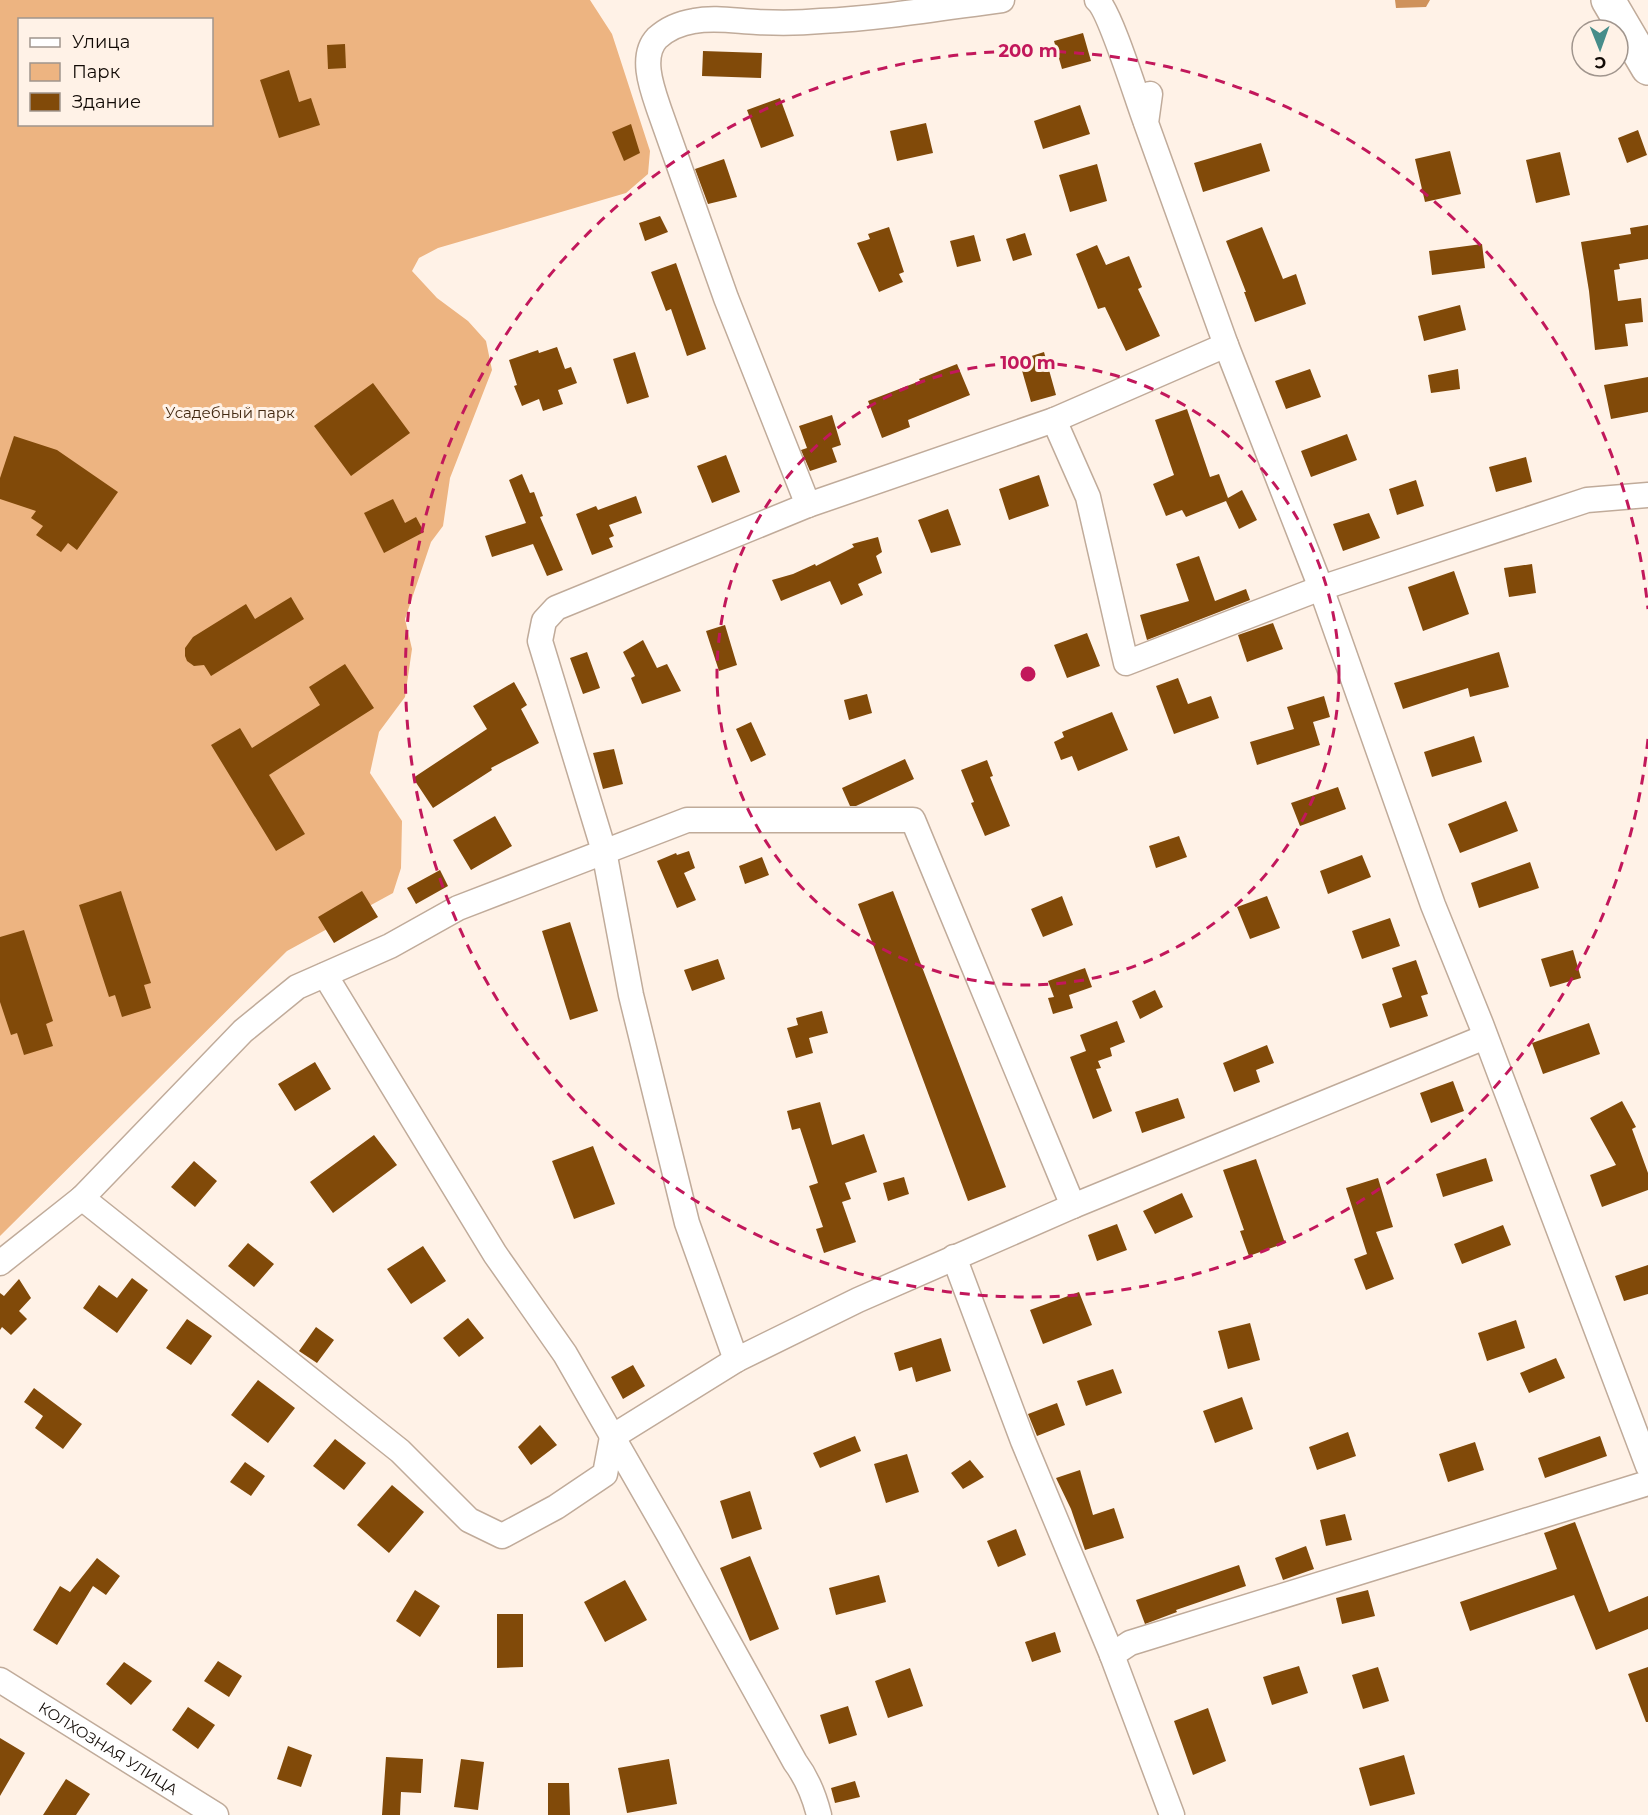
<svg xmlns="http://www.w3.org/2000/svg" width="1648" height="1815" viewBox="0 0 1648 1815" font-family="Montserrat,sans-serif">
	<rect width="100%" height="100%" fill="#fff2e7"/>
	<path fill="#edb481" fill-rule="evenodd" d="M0,0h590l22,34 38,117 -2,23 -22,19 -188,55 -19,10 -7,13 25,27 31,23 18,20 6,29 -42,108 -7,48 -12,16 -26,77 7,30 -7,48 -26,35 -9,41 32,48 -1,47 -8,25 -106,58 -287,285zM20,20h192v104h-192z"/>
	<path fill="#cf925b" d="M1395,0h35l-4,7 -30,1z"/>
	<path fill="#814a09" d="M1083,33l8,28 -29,8 -8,-28z
		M345,44l1,24 -18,1 -1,-24z
		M703,51l59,2 -1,25 -59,-2z
		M289,70l10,32 12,-4 9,27 -41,13 -19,-58z
		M780,98l14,38 -33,12 -14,-38z
		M1080,105l10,29 -47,15 -9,-28z
		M926,123l7,30 -36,8 -7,-30z
		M631,124l9,29 -16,8 -12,-29z
		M1638,130l9,25 -20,8 -9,-25z
		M1261,143l9,28 -67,21 -9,-29z
		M1450,151l11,43 -36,8 -10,-43z
		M1560,152l10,43 -34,8 -10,-43z
		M724,159l13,38 -29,7 -13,-35z
		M1097,164l10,37 -37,11 -11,-37z
		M660,216l8,16 -23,9 -6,-18z
		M1648,225v34l-29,5 1,5 -6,1 4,31 23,-3 2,24 -18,2 3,22 -33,4 -6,-59 -8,-49 50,-8 -1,-6z
		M889,227l15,45 -5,2 4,8 -24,10 -22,-49 13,-4 -2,-5z
		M1262,227l21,52 13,-5 10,30 -51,18 -11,-30h2l-20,-51z
		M1025,233l7,22 -19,6 -7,-22z
		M974,235l7,26 -24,6 -7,-26z
		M1482,244l3,24 -53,7 -3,-24z
		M1097,245l9,20 23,-9 13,31 -4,2 22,47 -34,15 -21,-44 -7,2 -22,-55z
		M676,263l30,86 -19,7 -16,-47 -5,2 -15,-39z
		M1460,305l6,25 -42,11 -6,-25z
		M557,347l8,22 6,-2 6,16 -19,7 5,14 -20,7 -4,-12 -17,7 -8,-20 3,-1 -8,-25 29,-10 1,3z
		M635,352l14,45 -22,7 -14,-45z
		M1044,352l12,43 -25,7 -12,-42z
		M957,364l13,31 -62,25 2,7 -28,11 -14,-37 52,-20 -1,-2z
		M1310,369l11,28 -35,12 -11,-28z
		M1458,369l2,20 -29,4 -3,-18z
		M1648,377v35l-37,7 -7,-34z
		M373,383l37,50 -59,43 -37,-50z
		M1187,409l23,68 9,-3 9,24 14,-8 15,30 -18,9 -13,-28 -40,16 -4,-7 -16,6 -13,-32 21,-9 -19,-55z
		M832,415l9,30 -9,3 5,14 -27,9 -9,-21 6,-2 -8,-22z
		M1347,434l10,26 -46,17 -10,-26z
		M14,436l43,14 61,42 -41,58 -9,-7 -7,9 -25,-17 7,-9 -12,-8 5,-7 -36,-12v-21z
		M726,455l14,37 -28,11 -15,-37z
		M1526,457l6,25 -36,10 -7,-25z
		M522,474l8,19 4,-1 9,24 -3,1 23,53 -16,6 -14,-32 -41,13 -7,-21 41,-13 -17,-43z
		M1039,475l10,31 -40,14 -10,-31z
		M1416,480l8,26 -27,9 -8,-26z
		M636,496l6,17 -33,12 5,11 -5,2 4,9 -21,8 -16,-41 20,-8 2,4z
		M393,499l12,24 11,-6 8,15 -40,21 -20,-40z
		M948,509l13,36 -30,8 -13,-33z
		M1369,513l11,25 -37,13 -10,-27z
		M878,537l4,15 -6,4 6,17 -24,11 5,11 -22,10 -11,-24 -49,20 -9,-21 21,-6 22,-10 1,2 38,-19 -2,-3z
		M1199,556l16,45 31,-12 4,11 -103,40 -7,-25 49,-14 -13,-37z
		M1532,564l4,29 -27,4 -5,-29z
		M1454,571l15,43 -46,17 -15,-44z
		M291,597l13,22 -93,57 -7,-11 -10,1 -7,-5 -2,-5v-8l8,-11 53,-33 9,15z
		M1273,623l10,26 -36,13 -9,-27z
		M725,625l12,40 -18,6 -13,-40z
		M1087,633l13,33 -33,12 -13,-33z
		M643,640l14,28 10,-4 14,27 -39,13 -11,-26 4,-2 -12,-24z
		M587,652l13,36 -17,6 -13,-36z
		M1499,652l10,35 -39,10 -2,-9 -65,21 -9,-26z
		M345,664l29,44 -105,67 36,59 -29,17 -65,-106 29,-17 12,20 68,-43 -11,-18z
		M1178,678l10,26 23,-8 8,22 -45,16 -18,-48z
		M514,682l13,23 -6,4 18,34 -48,25 1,2 -59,38 -20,-30 74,-49 -14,-23z
		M867,694l5,19 -23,7 -5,-20z
		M1324,696l6,21 -17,5 7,23 -63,20 -7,-23 44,-13 -7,-22z
		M1112,712l16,38 -50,21 -6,-15 -11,4 -7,-18 10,-5 -2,-5z
		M751,722l15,33 -15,7 -15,-33z
		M1474,736l8,26 -50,15 -8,-25z
		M614,749l9,35 -20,5 -10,-36z
		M905,759l9,20 -58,27h-6l-8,-18z
		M987,760l6,16 -3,1 20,49 -25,10 -14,-33 3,-1 -13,-32z
		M1338,787l8,22 -46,17 -9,-23z
		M1506,801l12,30 -58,22 -12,-29z
		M495,816l17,30 -41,24 -18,-30z
		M1179,836l8,21 -31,11 -7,-22z
		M689,851l6,17 -11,5 12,27 -19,8 -20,-47 19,-8 1,2z
		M1362,855l9,22 -43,17 -8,-23z
		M762,857l7,18 -24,9 -6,-18z
		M1530,862l9,26 -60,20 -8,-25z
		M440,870l8,16 -32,18 -9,-16z
		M121,891l30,92 -7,2 7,23 -29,9 -7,-22 -6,2 -30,-92z
		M362,891l16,26 -44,26 -16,-26z
		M893,891l113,296 -38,14 -110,-297z
		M1062,896l11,29 -30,12 -12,-28z
		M1267,896l13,32 -30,11 -13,-32z
		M1390,918l10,28 -38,13 -10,-28z
		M570,922l28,89 -28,9 -28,-89z
		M24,930l29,91 -7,3 7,22 -29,9 -7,-22 -6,2 -11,-33v-65z
		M1573,950l8,28 -31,9 -9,-28z
		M718,959l7,20 -33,12 -8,-21z
		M1416,960l12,34 -7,2 7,20 -38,12 -8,-24 20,-7 -10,-29z
		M1085,968l7,19 -23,8 4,13 -20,6 -5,-16 6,-1 -6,-16z
		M1155,990l8,17 -23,12 -8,-18z
		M822,1011l6,22 -19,5 4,15 -17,5 -9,-30 11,-3 -2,-7z
		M1117,1021l8,21 -15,6 2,8 -14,5 3,7 -5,1 16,42 -19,8 -23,-62 16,-6 -6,-16z
		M1589,1023l11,31 -57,20 -11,-31z
		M1267,1045l7,18 -18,7 4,12 -26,10 -11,-29z
		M315,1062l16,27 -36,22 -17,-27z
		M1453,1081l11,30 -33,12 -11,-30z
		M1178,1098l7,20 -43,15 -7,-21z
		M1622,1101l14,26 -4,2 16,44v17l-46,17 -12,-32 26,-10 -26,-47z
		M820,1102l12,43 32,-11 13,38 -32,11 6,16 -9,3 14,40 -32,11 -8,-24 7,-2 -14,-41 9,-3 -18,-55 -8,2 -5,-19z
		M374,1135l23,30 -64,48 -23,-31z
		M593,1146l22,58 -41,15 -22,-58z
		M1486,1158l7,23 -50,16 -7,-23z
		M1256,1159l29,84 -36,13 -9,-25 4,-1 -21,-60z
		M194,1161l23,20 -22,26 -24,-20z
		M904,1177l5,17 -21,7 -5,-18z
		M1378,1178l15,49 -17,5 18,47 -28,11 -12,-31 13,-5 -21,-66z
		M1182,1193l11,24 -38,17 -12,-23z
		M1117,1224l10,26 -30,11 -9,-26z
		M1503,1225l8,20 -49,19 -8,-20z
		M248,1243l26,21 -20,23 -26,-21z
		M423,1246l23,35 -35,23 -24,-35z
		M1648,1265v29l-24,7 -9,-25z
		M132,1278l16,12 -31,43 -34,-25 16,-23 18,13z
		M19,1279l12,19 -12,13 8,8 -16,16 -9,-8 -2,3v-37l4,3z
		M1079,1292l13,33 -49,19 -13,-34z
		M468,1318l16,20 -25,19 -16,-19z
		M187,1319l25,17 -21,29 -25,-17z
		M1516,1320l9,28 -38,13 -9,-28z
		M1250,1323l10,37 -32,9 -10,-38z
		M316,1327l18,13 -17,23 -18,-12z
		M941,1338l10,33 -35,11 -4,-15 -13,4 -5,-18z
		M1556,1358l9,20 -36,15 -9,-20z
		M633,1365l12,21 -22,13 -12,-22z
		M1113,1369l9,24 -36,13 -9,-25z
		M258,1380l37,28 -27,35 -37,-28z
		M34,1388l48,36 -19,25 -28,-21 8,-12 -19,-14z
		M1242,1397l11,32 -38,14 -12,-32z
		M1057,1403l8,22 -28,11 -9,-22z
		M540,1425l17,20 -26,20 -13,-18z
		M1348,1432l8,24 -39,14 -8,-23z
		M855,1436l6,15 -41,17 -7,-15z
		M1600,1436l7,20 -62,22 -7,-20z
		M335,1439l31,24 -22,27 -31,-24z
		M1475,1442l9,28 -36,12 -9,-28z
		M907,1454l12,38 -33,11 -12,-39z
		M970,1460l14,17 -21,12 -12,-16z
		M245,1462l20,14 -14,20 -21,-14z
		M1080,1470l13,45 21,-7 10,30 -39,12 -14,-41 -15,-31z
		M392,1485l32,27 -35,41 -32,-28z
		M750,1491l12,38 -30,10 -12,-38z
		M1345,1514l7,26 -26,6 -6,-26z
		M1575,1522l34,90 39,-16v33l-52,21 -22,-55 -104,36 -10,-29 97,-33 -13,-36z
		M1016,1529l10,26 -28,12 -11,-26z
		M1306,1546l8,23 -31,11 -8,-22z
		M750,1556l29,73 -29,12 -30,-73z
		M97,1558l23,18 -14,19 -13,-9 -36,59 -24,-15 27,-44 10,6z
		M1239,1565l7,21 -70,24 1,2 -32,12 -9,-24z
		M879,1575l7,27 -50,13 -7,-27z
		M625,1580l22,40 -42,22 -21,-40z
		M415,1590l25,16 -20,31 -24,-16z
		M1368,1590l7,26 -33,8 -6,-26z
		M497,1614h26v53l-26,1z
		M1055,1632l6,20 -29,10 -7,-20z
		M218,1661l24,15 -13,21 -25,-16z
		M124,1662l28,19 -21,24 -25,-21z
		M1299,1666l9,27 -36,12 -9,-28z
		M1378,1667l11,34 -26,8 -11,-34z
		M1648,1667v55h-2l-18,-48z
		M910,1668l13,38 -35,12 -13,-37z
		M848,1706l9,29 -28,9 -9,-29z
		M188,1707l27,18 -17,24 -26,-19z
		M1208,1708l18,53 -33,14 -19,-54z
		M0,1738l25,15 -25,43z
		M288,1746l24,9 -11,32 -24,-8z
		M1404,1755l11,39 -45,12 -11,-38z
		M386,1757l37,2 -2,34 -20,-1 -1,23h-18z
		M461,1759l23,3 -6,48 -24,-3z
		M669,1759l8,45 -50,9 -9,-45z
		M66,1779l24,15 -14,21h-33z
		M855,1781l5,16 -25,6 -4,-15z
		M548,1783h21l1,32h-22z"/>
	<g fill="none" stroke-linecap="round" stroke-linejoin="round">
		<g stroke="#c0ab9a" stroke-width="27">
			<g id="street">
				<path d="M1097,0c13,11 40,99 48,120"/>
				<path d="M1150,94l-4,29 80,222 95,243 112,317 48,119 167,442"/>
				<path d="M1054,420l34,77 38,166 195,-75 266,-88 61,-5"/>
				<path d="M808,505l-82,-207 -66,-186c-7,-21 -21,-55 -3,-74 10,-9 24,-15 37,-17 20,-4 42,0 63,1 21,1 43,1 64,-1 61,-3 121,-13 181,-21"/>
				<path d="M325,975l170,279 70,100 104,181 126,227c12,16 19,33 24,53"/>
				<path d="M82,1198l318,253 69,69 33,16 54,-29 49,-33 7,-37 124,-77 122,-60 215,-94 412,-169"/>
				<path d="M954,1257l69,184 89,214"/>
				<path d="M0,1263l82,-65 161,-167 54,-44 93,-41 68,-38 229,-88h226l160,386"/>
				<path d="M736,1360l-49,-137 -56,-228 -27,-144 -64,-210 4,-20 12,-13 252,-103 246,-85 172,-75"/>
				<path id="s1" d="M0,1680l216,135"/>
				<path d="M1172,1815l-60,-160 18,-12 518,-160"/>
			</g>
		</g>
		<g stroke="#c0ab9a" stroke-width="36">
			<path id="secondary" d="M1608,0l40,68"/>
		</g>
		<use href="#street" stroke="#fff" stroke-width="24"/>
		<use href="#secondary" stroke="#fff" stroke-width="33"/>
	</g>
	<g fill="none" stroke="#c2185b" stroke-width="3" stroke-dasharray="10 8">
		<circle cx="1028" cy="674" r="311"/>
		<path d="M1648 739A623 623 0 1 1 1648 609"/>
	</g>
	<g text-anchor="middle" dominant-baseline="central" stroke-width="6" stroke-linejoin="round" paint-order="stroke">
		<g font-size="15" fill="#432911" stroke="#fff2e7">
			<text x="230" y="412">Усадебный парк</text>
		</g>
		<g font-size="15" fill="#110a05" stroke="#fff2e7">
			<text stroke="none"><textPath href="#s1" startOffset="128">КОЛХОЗНАЯ УЛИЦА</textPath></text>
		</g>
	</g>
	<circle cx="1028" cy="674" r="9" fill="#c2185b" stroke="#fff2e7" stroke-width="3"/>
	<g font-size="18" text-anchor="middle" font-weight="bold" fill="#c2185b" stroke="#fff2e7" stroke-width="6" stroke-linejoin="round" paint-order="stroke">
		<text x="1028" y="57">200 m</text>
		<text x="1028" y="369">100 m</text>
	</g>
	<rect x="18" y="18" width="195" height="108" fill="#fff2e7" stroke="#a0958d" stroke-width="1.5"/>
	<rect x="30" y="38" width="30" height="9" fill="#ffffff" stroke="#a0958d" stroke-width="1.5"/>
	<text x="72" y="48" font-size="18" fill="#110a05">Улица</text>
	<rect x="30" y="63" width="30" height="18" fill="#edb481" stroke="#a0958d" stroke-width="1.5"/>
	<text x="72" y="78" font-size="18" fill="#110a05">Парк</text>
	<rect x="30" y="93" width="30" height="18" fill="#814a09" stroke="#a0958d" stroke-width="1.5"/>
	<text x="72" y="108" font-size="18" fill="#110a05">Здание</text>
	<g transform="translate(1600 48) rotate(179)"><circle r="28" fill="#fff2e7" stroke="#a0958d" stroke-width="1.5"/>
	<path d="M0-4.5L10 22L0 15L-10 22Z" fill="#468d8a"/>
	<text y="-9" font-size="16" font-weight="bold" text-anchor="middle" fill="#110a05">С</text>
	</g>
</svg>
